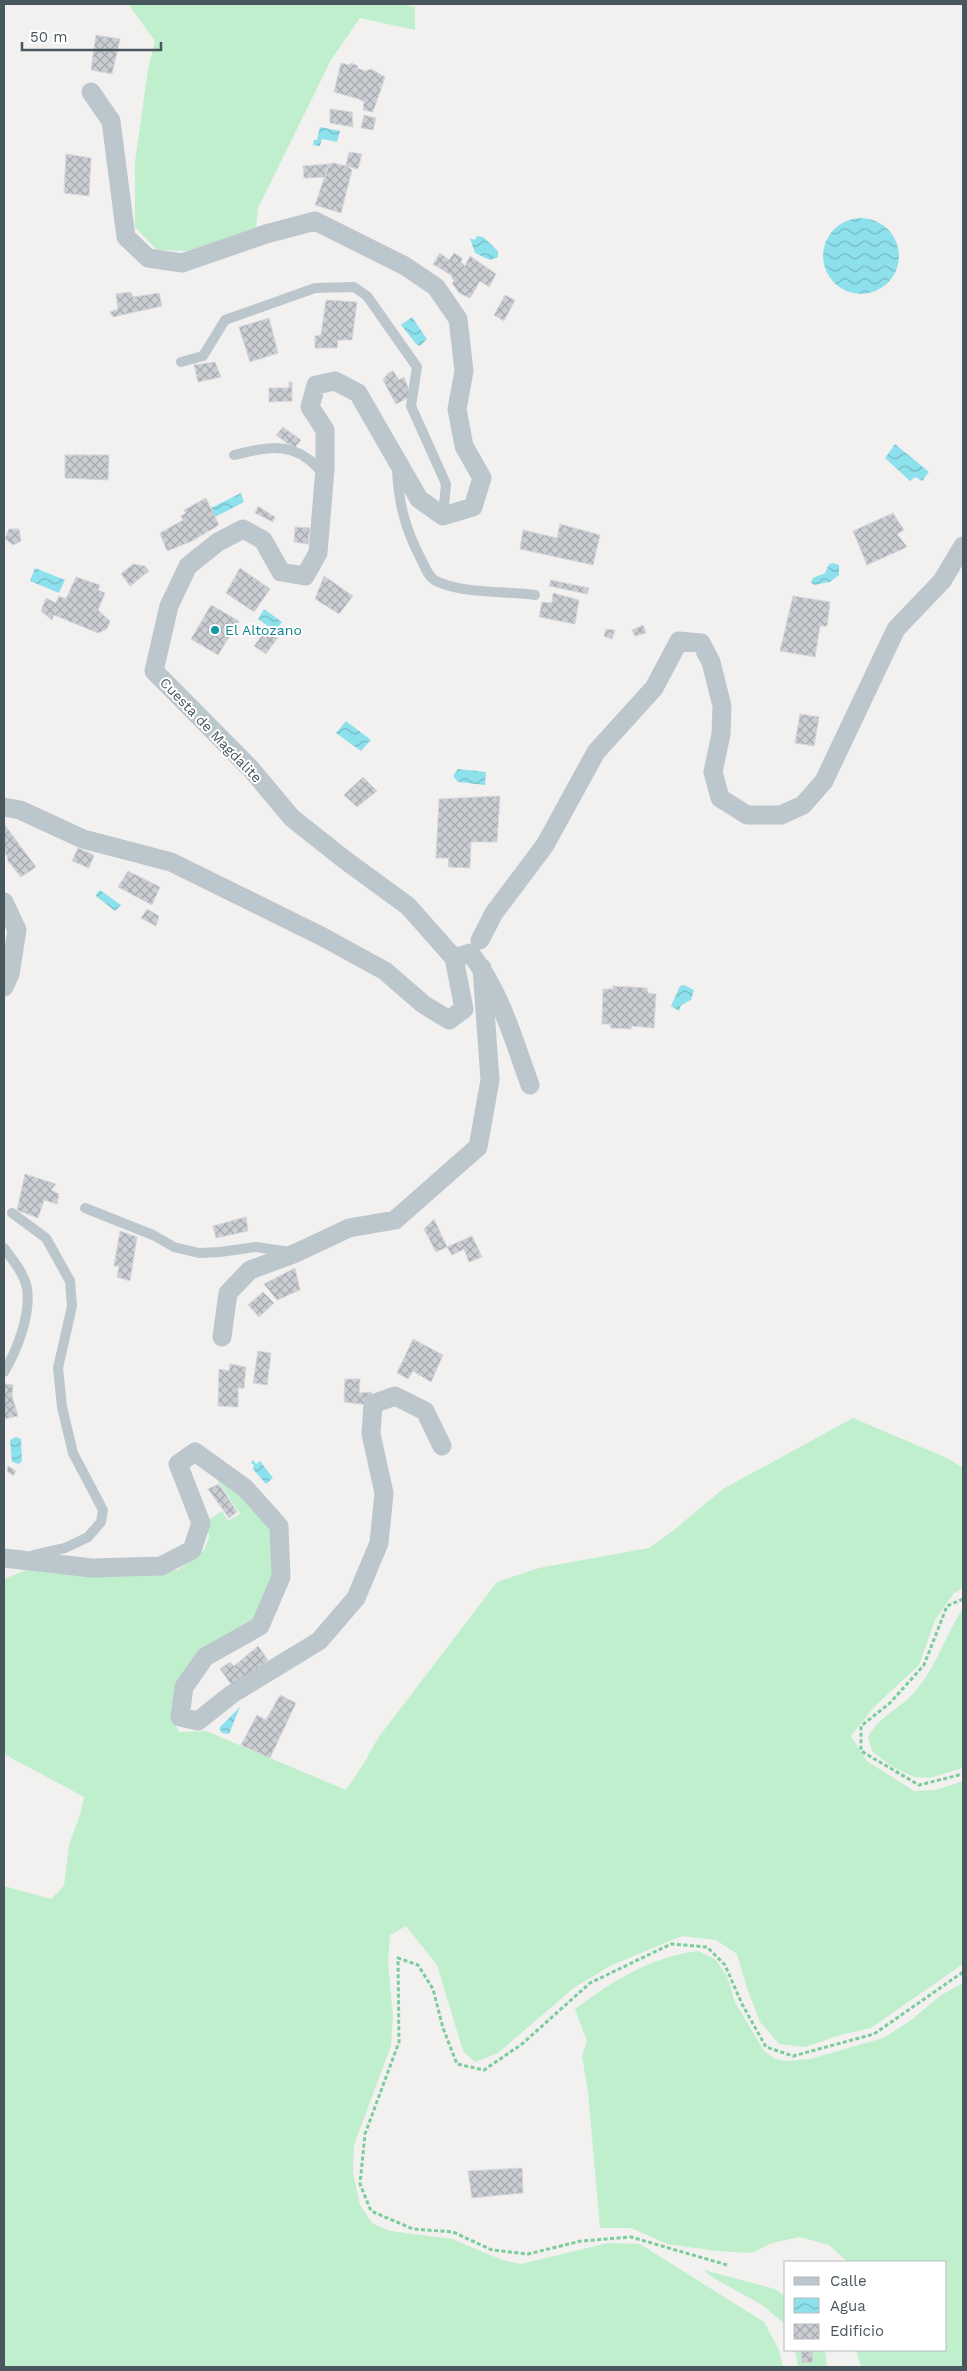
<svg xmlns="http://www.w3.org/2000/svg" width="967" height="2371" viewBox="0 0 967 2371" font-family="'Work Sans',sans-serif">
	<defs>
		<pattern id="water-waves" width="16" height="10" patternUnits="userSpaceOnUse" patternTransform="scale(1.25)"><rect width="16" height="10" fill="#8de1ec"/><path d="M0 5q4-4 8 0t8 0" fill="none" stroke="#75b9c2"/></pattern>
		<pattern id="building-cross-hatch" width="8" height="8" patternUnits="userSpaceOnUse" patternTransform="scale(1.25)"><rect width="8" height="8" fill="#caced3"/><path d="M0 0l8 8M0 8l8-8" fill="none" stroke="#a6aaae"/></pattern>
	</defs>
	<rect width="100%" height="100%" fill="#f3f0f0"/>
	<path fill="#c0efcd" d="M128,4h276l11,3v23l-55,-12 -29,42 -73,148 -2,20 -69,23 -30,-1 -22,-23v-65l13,-93 7,-28z
		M853,1418l94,40 16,10v120l-9,5 -19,27 -16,45 -45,42 -23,29 16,25 47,30 22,-1 27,-9v183l-92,64 -31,7 -35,12 -26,-3 -19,-22 -12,-31 -11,-37 -21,-14 -34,-4 -70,29 -37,22 -77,66 -23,9 -12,-11 -26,-86 -31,-39 -16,9 -2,26 5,57 -2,28 -37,99 -1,28 7,32 12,18 18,8 62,8 50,21 19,4 87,-21 32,1 124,78 15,28 4,17h-779v-481l47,13 13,-13 5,-41 11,-30 4,-18 -80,-43v-175l22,-9 110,5 42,-5 26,-20 5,-13 -2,-16 15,-10 6,10 12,-7 -35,-52 29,24 40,46v45l-18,45 -54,28 -31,65 8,17 27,-1 140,59 18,-27 14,-25 119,-156 42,-14 110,-20 25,-18 49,-41z
		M963,1608v160l-33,10 -16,-1 -23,-11 -19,-15 -4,-14c14,-24 33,-28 49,-48 20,-24 29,-55 46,-81z
		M698,1951l17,8 12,17 8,26 29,49 11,8 13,2 22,-2 73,-21 27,-17 31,-26 22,-12v384h-102l-5,-17h90v-88h-98l-19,-17 -30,-8 -27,6 -20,10 -36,-2 -49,-7 -36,-16h-31l-12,-136 -6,-36 5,-15 -12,-32c38,-28 75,-52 123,-58z
		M704,2270l71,19 11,8v28l-24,-20 -52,-29z
		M795,2350h30l2,17h-29z"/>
	<path fill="url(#water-waves)" d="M320,127l20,4 -3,11 -15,-3 -2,7 -7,-1 1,-5h3z
		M823 256a38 38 0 1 1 76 0a38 38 0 1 1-76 0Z
		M477,236l6,1 15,14v6l-8,3 -15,-7 -5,-15 5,2z
		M412,317l15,22 -7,7 -4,-2 -15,-19z
		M895,444l34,28 -7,9 -7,-4 -5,4 -25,-23z
		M241,493l3,9 -29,15 -4,-9z
		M833,563l6,2v10l-9,7 -16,3 -3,-3 2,-4 12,-5 4,-9z
		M35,568l30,12 -6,13 -29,-12z
		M264,609l18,13 -7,9 -17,-12z
		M346,721l25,19 -10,11 -25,-18z
		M458,769l28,3 -1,13 -27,-3 -5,-6z
		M100,890l21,15 -6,6 -19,-15 1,-3z
		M684,985l10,5 -3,10 -10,5 -2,6 -8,-5 9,-20z
		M16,1437l5,2 1,22 -3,3 -7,-2 -2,-22z
		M253,1460l3,4 4,-3 13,17 -7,6 -13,-15 1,-4 -3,-2z
		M240,1707l-11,27 -7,-1 -3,-5z"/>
	<path fill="url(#building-cross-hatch)" stroke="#d4d7dc" d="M96,35l24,4 -8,35 -21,-4z
		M341,63l8,2 2,-2 7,3 -1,2 8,3 6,-2 14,8 -12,35 -10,-2 1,-8 -5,-3 -25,-7z
		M330,109l22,3 1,15 -23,-4z
		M364,115l12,3 -3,12 -12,-2z
		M349,152l13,2 -4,15 -12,-3z
		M66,154l25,4 -2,38 -25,-3z
		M334,163l12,3 6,4 -11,43 -26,-8 14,-41z
		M329,164l-4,13 -21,1 -1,-12z
		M440,253l9,7 5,-7 8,5 -1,4 4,4 5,-10 26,18 -7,13 -9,-6 -10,17 -11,-5 -7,-10 2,-2 -3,-6 -18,-11z
		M131,292l2,5 26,-4 3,13 -49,11 -3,-5 8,-3 -2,-15z
		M505,295l10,5 -11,21 -10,-6z
		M326,300l31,2 -5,38h-14l-1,8h-22v-12l6,-1z
		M269,318l9,35 -28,9 -11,-35z
		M215,362l6,15 -23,5 -4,-17z
		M393,371l6,9 5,-3 7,19 -15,8 -13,-24 5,-7z
		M289,382h3v19l-23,1v-14h20z
		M283,427l18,13 -7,8 -18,-13z
		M65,455h44l-1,25 -43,-2z
		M206,498l13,27 -27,16 -25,10 -7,-18 23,-13 -2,-4 5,-3 -2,-3z
		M258,506l17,11 -2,5 -18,-9z
		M893,513l11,17 -7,4 10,13 -40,18 -14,-34z
		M560,524l40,11 -7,30 -73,-16 3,-19 34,8z
		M295,527l15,1 -2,16 -14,-2z
		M9,529h10l2,12 -8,4 -8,-6z
		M133,564l12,2 4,5 -19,15 -9,-12z
		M240,568l30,21 -16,23 -28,-19z
		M324,576l29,20 -14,18 -24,-15z
		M76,577l24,8 -2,5 7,3 -7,17 12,11 -3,8 -9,4 -44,-18 -2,5 -11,-9 5,-13 10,5 3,-7 7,3z
		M551,580l38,8 -2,6 -38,-8z
		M553,593l26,7 -4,24 -36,-7 3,-15 10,1z
		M793,596l37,6 -3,24h-7l-5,31 -35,-6z
		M211,605l28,16 -21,34 -27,-16z
		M643,625l3,8 -11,3 -3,-6z
		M267,629l11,8 -12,17 -12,-8z
		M606,629l9,1 -3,9 -8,-3z
		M800,714l19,3 -5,29 -19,-3z
		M363,777l14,14 -20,16 -13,-12z
		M500,796l-3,46h-26l-1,26 -22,-1 1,-9h-13l3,-59z
		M4,824l32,43 -15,10 -14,-17 1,-2 -4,-7z
		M78,848l16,7 -5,13 -17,-7z
		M128,871l32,16 -8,18 -34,-18z
		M147,909l12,7 -3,10 -15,-8z
		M613,986l34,2 1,5 8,1 -2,34 -22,-2 -1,3 -20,-1 -1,-4h-8l1,-35h10z
		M25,1174l31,10 -5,6 8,4 -2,10 -13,-4 -6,18 -21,-8z
		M246,1217l2,14 -32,7 -3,-12z
		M434,1219l13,28 -11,5 -12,-23z
		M120,1231l17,6 -7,44 -13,-4 2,-11h-5z
		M472,1236l10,21 -13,5 -5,-13 -12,6 -5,-8z
		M295,1268l5,22 -23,10 -13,-16z
		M263,1292l11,11 -15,14 -11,-12z
		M413,1339l30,16 -12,27 -18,-11 -5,8 -11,-6z
		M258,1351l13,2 -4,32 -14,-2z
		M230,1364l16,3 -2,21h-6v19l-20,-1 1,-37 10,2z
		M345,1379h15l-1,14 13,-1 -4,13 -24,-3z
		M4,1384l9,1 -1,11 6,20 -14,3z
		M8,1466l8,5 -3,5 -6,-5z
		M219,1484l18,28 -8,6 -21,-29z
		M258,1646l10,14 -34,28 -14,-19 10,-7 4,4z
		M280,1695l16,8 -26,55 -29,-13 16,-30 9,5z
		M522,2168l1,25 -51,5 -4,-27z
		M812,2351l1,11 -11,1 -1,-11z"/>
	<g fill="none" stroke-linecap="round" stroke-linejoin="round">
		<path stroke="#78cd9b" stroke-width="3" stroke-dasharray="4 2.5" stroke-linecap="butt" d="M963,1599l-16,7 -23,59 -34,38 -29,23v25l58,34 44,-11
			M727,2265l-96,-28 -50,4 -53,13 -36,-4 -39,-18 -40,-3 -42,-18 -11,-27 5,-50 34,-92 -1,-84 20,7 15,24 10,39 14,36 27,6 38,-26 68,-61 81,-39 36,3 18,18 17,39 24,43 27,9 81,-22 89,-62"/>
		<path stroke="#bcc6cd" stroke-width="10" d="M181,362l22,-6 22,-36 90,-32 39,-1 13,9 50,71 -6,39 35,78 -3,32
			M234,455c25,-6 51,-14 74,4 6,4 11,11 17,16
			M397,467c1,34 8,62 24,92 4,8 7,18 15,22 27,13 69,10 99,14
			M85,1208l68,27 21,12 25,6 21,-1 36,-5 34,5
			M12,1213l34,25 24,43 2,25 -14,62 4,39 11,46 30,57 -2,12 -13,15 -23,11 -31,7
			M4,1248c8,11 20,25 23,40 4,26 -10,63 -23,84"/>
		<path stroke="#bcc6cd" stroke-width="19" d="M4,807l16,3 63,29 88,23 152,75 62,34 38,33 26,16 15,-11 -10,-51 -46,-52 -63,-46 -53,-42 -41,-49 -97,-98 15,-65 19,-40 30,-24 25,-13 20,11 18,32 24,4 13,-23 7,-84v-39l-15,-23 6,-22 19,-4 23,12 61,106 24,17 30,-9 9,-29 -18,-32 -7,-37 7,-38 -6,-52 -22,-32 -31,-21 -90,-45 -49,13 -84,29 -34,-5 -22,-21 -15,-116 -20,-29
			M4,902l13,28 -7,44 -6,13
			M480,940l14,-27 51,-68 51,-93 58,-64 25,-47 22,2 10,19 11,44 -1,28 -8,38 7,26 27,17h34l22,-10 21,-24 72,-152 46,-48 21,-35
			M454,958l16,-5c30,37 44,88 60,132
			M222,1337l6,-44 22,-23 46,-17 53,-25 46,-8 83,-73 12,-67 -8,-112
			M4,1558l88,10 69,-2 31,-16 9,-27 -23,-59 17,-12 50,36 34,38 2,51 -21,49 -55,31 -21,30 -4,30 18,4 34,-27 87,-53 37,-43 23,-55 5,-50 -13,-59 2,-30 22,-8 30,15 17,35"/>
	</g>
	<circle fill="#0f9aa8" stroke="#fff" stroke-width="2" cx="215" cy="630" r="5"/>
	<g text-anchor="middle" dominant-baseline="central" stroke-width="4" stroke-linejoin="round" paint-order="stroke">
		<g font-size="14" fill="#0d838f" stroke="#fff" text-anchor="start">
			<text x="225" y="630">El Altozano</text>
		</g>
		<g font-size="14" fill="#48565e" stroke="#fff">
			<text transform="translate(211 730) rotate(46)">Cuesta de Magdalite</text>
		</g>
	</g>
	<rect width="967" height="2371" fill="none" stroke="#48565e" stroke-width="10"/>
	<rect x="784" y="2261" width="162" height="90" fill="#ffffff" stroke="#b6bbbf"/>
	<rect x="794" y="2277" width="25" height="8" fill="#bcc6cd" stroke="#b6bbbf"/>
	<text x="830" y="2286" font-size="15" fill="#48565e">Calle</text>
	<rect x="794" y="2298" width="25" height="15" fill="url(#water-waves)" stroke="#b6bbbf"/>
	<text x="830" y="2311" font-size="15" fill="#48565e">Agua</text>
	<rect x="794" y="2324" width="25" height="15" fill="url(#building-cross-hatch)" stroke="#b6bbbf"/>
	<text x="830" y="2336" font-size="15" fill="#48565e">Edificio</text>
	<path d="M22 42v8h139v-8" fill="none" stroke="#48565e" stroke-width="2.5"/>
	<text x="30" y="42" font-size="15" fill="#48565e" stroke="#ffffff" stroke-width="4" paint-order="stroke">50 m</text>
</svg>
